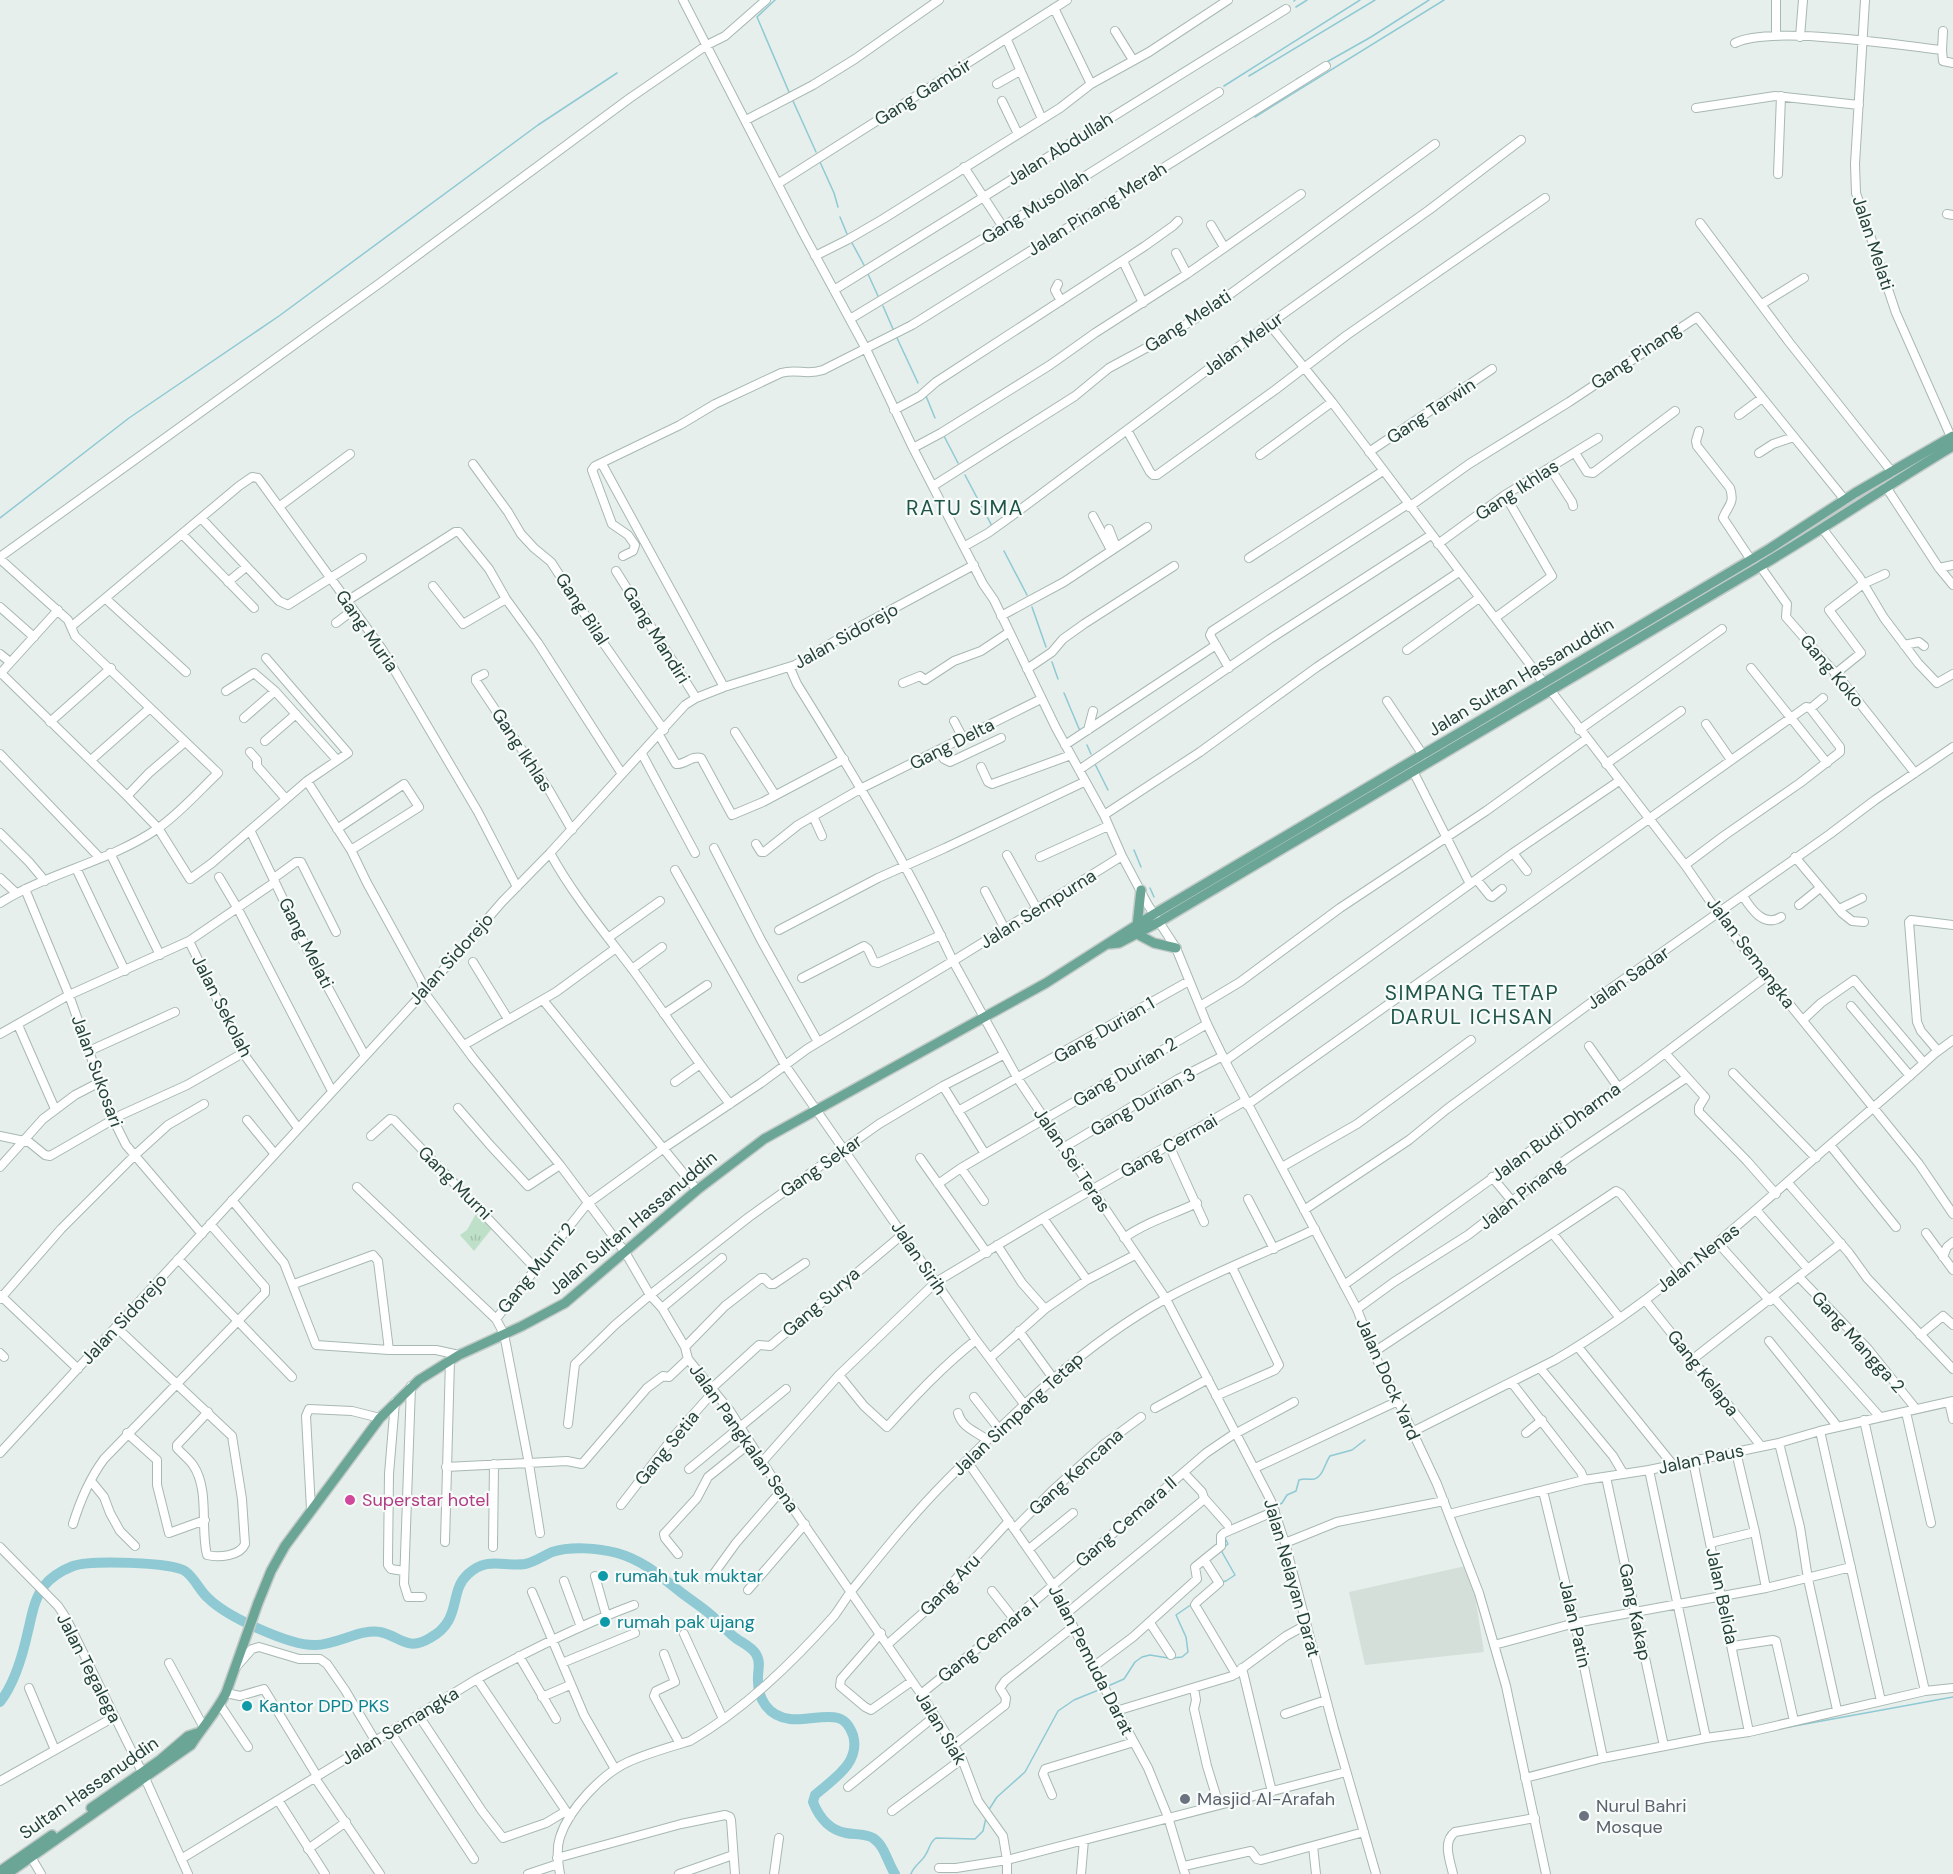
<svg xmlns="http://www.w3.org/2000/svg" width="1953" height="1874" viewBox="0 0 1953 1874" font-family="'DM Sans',sans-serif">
	<defs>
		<pattern id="grass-tufts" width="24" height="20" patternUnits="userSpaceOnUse" patternTransform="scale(1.5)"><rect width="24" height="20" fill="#bfe0c8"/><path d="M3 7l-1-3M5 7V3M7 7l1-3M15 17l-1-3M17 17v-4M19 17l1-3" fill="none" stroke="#a4c1ad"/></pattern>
	</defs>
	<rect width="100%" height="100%" fill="#e6efeb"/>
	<path fill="#d4dfda" d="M1470,1565l14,87 -119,13 -16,-73z"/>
	<path fill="url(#grass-tufts)" d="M478,1210l16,16 -20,25 -14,-16 7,-5z"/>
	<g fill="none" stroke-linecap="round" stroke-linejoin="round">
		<path stroke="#8ec9d4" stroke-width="1.5" d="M775,0l-18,17 32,75
			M1294,1l1,-1
			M1296,7l11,-7
			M1325,63l46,-26 58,-37
			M1249,76l126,-76
			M1297,79l8,-4
			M1224,86l136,-86
			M793,101l23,51
			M1255,117l189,-117
			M820,162l14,31 4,14
			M840,217l7,17
			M852,243l12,22
			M868,274l10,22
			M883,306l10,23
			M897,338l21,45
			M926,396l9,22
			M944,436l14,27
			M965,475l27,51
			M0,518l129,-100 150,-102 259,-191 79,-52
			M1004,551l23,44
			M1032,607l14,40
			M1052,662l6,17
			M1064,693l16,38
			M1087,745l4,9
			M1095,764l13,26
			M1134,850l7,17
			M1150,888l4,9
			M1275,1507l7,-4 5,-8 9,-4 3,-11c6,-2 9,0 15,-1 9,-2 11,-16 16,-23l22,-6 13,-10
			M1232,1526l9,-4
			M1221,1582l5,-1 9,-6 -13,-23v-3l6,-5 -4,-8
			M1173,1658l9,-1 6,-5 -2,-15 -10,-22 16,-11
			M1108,1686l16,-7 11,-17 7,-5 8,-2 18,3
			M1789,1727l164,-30
			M988,1811l9,-14 28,-25 33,-61 16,-11 27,-11
			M911,1874c3,-9 11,-12 15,-20 4,-6 3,-11 10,-16l39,1 8,-8 3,-13"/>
		<path stroke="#8ec9d4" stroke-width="10" d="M0,1702c15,-19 23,-48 28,-71 4,-16 6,-32 16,-45 7,-9 19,-16 29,-20 17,-6 99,-4 112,5 10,7 14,19 23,27 19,19 82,48 108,47 19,0 47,-17 64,-13 20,4 27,20 50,6 33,-18 18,-46 38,-64 19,-18 36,-7 57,-10 10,-2 18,-8 27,-12 19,-6 46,-4 65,1 25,7 42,22 61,37 11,9 23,16 33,25 8,7 14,14 22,21 7,6 18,10 23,18 5,8 2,15 2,23 -1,22 10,39 32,42 16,2 35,-5 48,-1 8,2 12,9 15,17 8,28 -20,44 -38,60l-2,7c6,15 16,28 33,31 9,2 18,0 27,5 12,8 14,24 22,36"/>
		<g stroke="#a8b8b2" stroke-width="10">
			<path id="minor" d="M683,0l120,233 63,116 47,99 70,136 11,16 62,128 48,87 18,41 26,49 28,43 31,76 18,37 132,248 19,49 22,43 39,83 42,109 27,93 40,188
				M1865,0l-10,164 1,29 40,120 55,124
				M1054,8l37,76
				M1115,31l18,29
				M1776,36v-36
				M1800,37l3,-37
				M1007,40l35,79
				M1735,43c35,-18 164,2 207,7l1,11 10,2
				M1942,50l1,-19
				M997,84l23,-13
				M1002,101l16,33
				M1696,108l79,-12 84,9
				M746,120l67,-35 42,-26 84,-59
				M964,167l39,60
				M1778,174l3,-78
				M779,183l288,-183
				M1947,214l6,1
				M1700,223l89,119 103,130
				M1211,225l13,22
				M1176,253l11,21
				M815,256l32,-16 36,-21 177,-111 31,-24 58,-32 79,-52
				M1123,261l20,42
				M1058,284l-3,6 6,11
				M834,290l452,-281
				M1762,304l42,-26
				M850,319l205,-124 164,-103
				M1269,324l63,78 212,281
				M894,410l26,-14 16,-14 209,-136 28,-20 5,-5
				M1739,415l23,-17
				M1127,430l23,42 3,3h4l118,-85 72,-55 198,-137
				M1699,431l-3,10 1,5 33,42c5,16 -2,17 -7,30l28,42
				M913,448l28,-15 109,-68 45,-32 92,-59 114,-80
				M1369,452l123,-83
				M1575,453l12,19 6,1 82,-62
				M1759,453l14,-9 21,-7
				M1260,455l72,-53
				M473,464l35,48 13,22 13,14 17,14 53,82 60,86
				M602,464l122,223
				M1550,468l22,34 1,4
				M933,486l142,-90 34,-28 39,-21 55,-33 232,-170
				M1886,487l53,81 14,17
				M280,506l70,-52
				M1409,507l60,-43 100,-62 128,-85 148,183
				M1093,516l18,34
				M201,518l78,83 9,4 74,-47
				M1822,528l38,50 24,40 34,45 19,20 16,-9
				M1109,529l7,18
				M182,534l72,74
				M1438,544l67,-49 93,-57
				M965,546l23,-13 25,-18 256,-191 160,-114 92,-70
				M623,556l10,-5 2,-6 -7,-10 -16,-11 -20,-54 3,-4 85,-41 35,-21 66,-31c17,-5 24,3 42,-3l89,-45 414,-259
				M0,557l380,-274 250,-185 77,-53 18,-9 41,-36
				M1249,558l134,-87
				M0,559l68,61 7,16 143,137c-19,18 -39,41 -61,56 -48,33 -108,43 -157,74
				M1760,566l27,38 -1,13 57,65 72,91
				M1939,568l14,-3
				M616,571l80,127
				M228,582l18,-15
				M433,586l30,38 43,-25
				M106,599l80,73
				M347,601l108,-69h4l30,37 17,30 32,44 84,131
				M0,607l34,30
				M1001,616l63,-34 83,-55
				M1495,618l57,-42 -47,-81
				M336,623l17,-13
				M72,626l167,-140 13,-9 6,1 124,171 96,163 39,75
				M1904,645l15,-3 5,4
				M1407,650l72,-52
				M0,654l10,8
				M790,668l7,16c56,90 111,181 156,277l169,-105
				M1229,668l-19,-33 2,-4 196,-127
				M1751,668l76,95
				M1027,669l25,-17 11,-13 21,-15 90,-58
				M1,673l126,123 31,32 32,51 22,-16 95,-82 41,-28 -82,-95
				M0,674l58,-64
				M484,674l-8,4v3l73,109 23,40
				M1835,674l26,-21 -32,-43 34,-26 22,-10
				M903,683l17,-7 5,4 29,-19 27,-10 27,-18
				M226,691l28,-18 21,18 62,69
				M1551,691l134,174 50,72 184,227 34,50
				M1387,701l36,54
				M244,718l31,-27
				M954,721l9,17
				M50,722l61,-54
				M1706,724l25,36
				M1088,730l5,-19
				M1579,730l143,-101
				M735,732l40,63
				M659,735l17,29c9,1 16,-9 25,-6l31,57 31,-13 81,-43
				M265,741l31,-27
				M1065,745l151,-100
				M938,751l6,8 6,3 51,-24
				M250,752l7,8v6l29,33
				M0,754l99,103
				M642,754l53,99
				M91,760l59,-52
				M1606,764l75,-53
				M981,767l7,15 4,2 79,-29
				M1079,770l191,-131 161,-104
				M1413,771l57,113
				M307,781l44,69 16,33 54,98 3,11 49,66 87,107 65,87 25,43 12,13 23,39 3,12 42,52 51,80 140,203 41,65 16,42 25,35 4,24v14
				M127,796l22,-23 36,-31
				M1104,815l96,-63 117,-85 142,-95
				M813,816l9,20
				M337,829l67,-45 15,23 -68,43
				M250,830l55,115 60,111
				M0,833l29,29 16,19
				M756,844l5,8h3l34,-27 64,-37 179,-89
				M714,848l47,92 57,102
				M110,853l50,102
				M550,853c23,42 54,79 83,117 33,45 63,91 97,134
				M1513,853l14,18
				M1007,855l30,54
				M1040,857l68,-31
				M1795,857l47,56 10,8 12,1
				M1685,865l40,-30 75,-52 40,-31v-5l-30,-39
				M76,868l49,103
				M675,870l110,195 191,275 48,64
				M219,877l19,32 94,182
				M0,878l16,15
				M274,878l22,-16h5l35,70
				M1477,880l13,16 2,1 10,-8
				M25,889l44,106 44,124 13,26 76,89
				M985,891l20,38
				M1743,896c8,13 21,32 38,21
				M1799,905l21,-17
				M1839,909l23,-11
				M779,930l99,-52 67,-30 139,-66
				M608,938l52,-37
				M189,941l54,112 55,75
				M473,962l35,57
				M632,969l30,-22
				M802,978l62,-32 4,3 6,13 4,1 63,-28
				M543,1000l154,190
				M1200,1006l40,-24 100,-74 146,-97 100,-72
				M1851,1006l59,70
				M664,1014l43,-29
				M1803,1020l18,-17 33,-23 70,83
				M18,1025l37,84
				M0,1034l69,-39 120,-54 86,-59
				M464,1045l92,-53 60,-44
				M1589,1046l29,41
				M89,1051l86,-39
				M1938,1051l-17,-20 -4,-9 -8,-100 2,-2 42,5
				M1665,1053l38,42 2,2 -6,10v5l48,49 29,33
				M1225,1061l288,-208 106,-72
				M1733,1073l83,85
				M675,1082l24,-17
				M943,1086l42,68
				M1247,1105l559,-398 5,1 12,-10
				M458,1108l32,37 38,41 32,-21
				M958,1111l231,-130
				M247,1120l27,33
				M0,1136l29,6 16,13 5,1 71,-41 66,-30 56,-32
				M371,1136l19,-17 4,1 142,149
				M1169,1145l35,77
				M1830,1145l66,82
				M1063,1148l115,-69 45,-23
				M920,1158l67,95
				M0,1167l43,-48 32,-24 25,-13
				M1282,1167l75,-43 114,-84
				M961,1168l23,33
				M1492,1177l20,24
				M1788,1183l61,70 18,25 86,91
				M938,1184l23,-16 246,-144
				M357,1187l139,132
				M1248,1199l26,50
				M232,1200l52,63 32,82 73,5h47l23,5
				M1304,1210l105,-70 38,-31 153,-113 230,-162 45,-34 78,-53
				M1756,1210l52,59
				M1043,1218l44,62
				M1926,1233l27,37
				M1553,1234l66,83
				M1124,1238c22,-16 48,-23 73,-35
				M1718,1243l52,58
				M997,1245l25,38 23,26
				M1943,1257l4,-10 6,-5
				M178,1259l114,118
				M1799,1277l69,72 48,60
				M294,1284l79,-29 5,6 11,89
				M1344,1285l300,-216 123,-93
				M0,1295l78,74
				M1773,1297l107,120
				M0,1299l61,-70 74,-74 33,-30 36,-21
				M1645,1300l116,146
				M662,1308l60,-50
				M1357,1309l37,-27 74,-47 100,-77 118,-80
				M116,1327l116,109 10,63 3,45c-5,12 -26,14 -38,11 -7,-27 3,-65 -14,-90 -4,-6 -11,-11 -16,-17v-3l31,-33
				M1019,1331l34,47
				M1920,1335l23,-19 10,9
				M1769,1341l69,86
				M685,1347l40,-41 36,-28h3l6,6h4l31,-21
				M1578,1347l95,118
				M1374,1352l242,-161 5,3 60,77
				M0,1353l4,4
				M990,1358l55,-49 42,-29 48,-25
				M1693,1359l148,-116
				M1540,1368l73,88 10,17
				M839,1375l25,31 23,21c28,-31 56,-61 89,-87
				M1512,1383l69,89 3,8
				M411,1386l-7,198 4,13h14
				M712,1388l47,-43 11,1 133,-112
				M1216,1396l59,-26 4,-5 -47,-98
				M974,1397l25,32
				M395,1402l-6,72 -1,85v6l3,4 13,2
				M1949,1402l4,17
				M1155,1408l53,-29
				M1906,1412l25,111
				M958,1413c4,15 18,18 29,27
				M1864,1420l61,271
				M568,1424l7,-60 40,-39 35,-30 99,-78 130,-93 64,-38 60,-31
				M1820,1431l61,270
				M1412,1432l143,-72c96,-56 179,-131 262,-204 39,-34 79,-67 117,-102l19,-14
				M127,1433l30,27v25l12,48 36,-13
				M1526,1433l16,-13
				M1779,1443l21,84 8,52 29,131
				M1736,1452l19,80 11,56
				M0,1453l424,-461 78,-90 48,-49 135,-148 11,-7 28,-11 71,-22 55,-33 124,-67
				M967,1461l86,124 40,82 55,101 20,49 17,57
				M1693,1461l56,271
				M762,1462l77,-87 97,-93 107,-64 202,-117
				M446,1467l121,-6 15,3 65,-76 16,-12 6,1 19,-18
				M1255,1468l143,-67
				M689,1469l97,-80
				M1649,1470l57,268
				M1606,1477l58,269
				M91,1481l13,16 6,16 10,18 15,15
				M1543,1491l32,132 28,135
				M1204,1498l23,26
				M621,1505l54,-70 39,-44
				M311,1509l-5,-93 3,-7 43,2 28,7
				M1449,1514l135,-34 65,-10 130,-27 41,-12 133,-30
				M73,1524c7,-23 17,-46 31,-65l161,-166v-6l-55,-63
				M1014,1529l38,-38 51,-46 38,-28
				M540,1533l-11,-69 -25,-130 -8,-15 91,-115 77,-56 97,-65 46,-34 146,-88 65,118 148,220 105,202 14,42 49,186 42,145
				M445,1542l5,-182
				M1285,1543l52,-21 107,-21
				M1710,1543l45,-11
				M0,1547l58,59 8,12 79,160 43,96
				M493,1547l1,-83
				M1029,1549l44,-36
				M678,1554l-13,-16 -1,-4 33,-36 11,-21 41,-33
				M1205,1561l14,22 -22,19 -2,3 41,69
				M595,1576l11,39
				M710,1579l26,-36 45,-52
				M564,1581l17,46
				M748,1590l57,-66
				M992,1591l22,28
				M532,1592l52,123 31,54
				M1067,1613l135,-112 2,-3 -2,-6 -18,-19
				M1150,1623l21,32
				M881,1633l-40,46 -1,7 25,21 6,3 41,-29
				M684,1634l39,85
				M888,1644l44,-39 77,-84
				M1494,1645l81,-22 191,-35 85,-21
				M1733,1646l40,-6 3,1 18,80
				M664,1654l11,28 -19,9 -2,5 26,48
				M519,1656l37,63
				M169,1663l34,63
				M562,1663l73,-30
				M1093,1667l40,-30 64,-58 -2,-12 26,-21v-10l3,-3 51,-22
				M235,1668l17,-19 7,-2 40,12h21l7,5 18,26 31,52
				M1242,1668l30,124
				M477,1679c51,-28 103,-54 157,-74
				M29,1688l26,62
				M1194,1688l2,12 -2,9 13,57 12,39
				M226,1693l14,3 24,-7 53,87
				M921,1694l93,-75 192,-166 25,-17 63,-34
				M542,1697l28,-12
				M220,1705l28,42
				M1116,1711l116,-35 54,-40 20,-11
				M1285,1714l41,-14
				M419,1716l63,95 21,27 43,-15 20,-12
				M391,1733l83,126
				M954,1745l51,-40 1,-7 -6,-10 5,-7 68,-54
				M315,1778l65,96
				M1525,1778l78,-20 103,-20 43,-6 176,-41 28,-3
				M0,1781l114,-64
				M848,1787l87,-71
				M1052,1795l-9,-21 2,-5 89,-27
				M278,1800l47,74
				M892,1811l70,-52
				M1313,1846l3,28
				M308,1849l38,-27
				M31,1857l10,17
				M557,1858l124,-34 44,-9 5,2 1,3 4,54
				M181,1859l296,-180 93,138
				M1184,1866l67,-15 6,8 4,1 103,-28
				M939,1868h17l51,-8 339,-88
				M528,1874l30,-10
				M560,1874c-2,-12 -4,-25 0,-37 9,-28 42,-63 68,-75 20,-9 42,-15 62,-21 55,-32 102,-78 144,-125 6,-8 12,-18 18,-26 30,-37 61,-76 95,-110 68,-68 135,-135 220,-182 47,-26 99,-45 148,-69
				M679,1874l54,-19
				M774,1874l5,-36
				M1081,1874l3,-34
				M1453,1874c-3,-14 -11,-32 2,-42l80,-14"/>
		</g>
		<g stroke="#c2cac8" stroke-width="12">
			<path id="major" d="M1137,926l4,-36
				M1137,934l17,9 22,5
				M1109,944l10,-1 40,-21c200,-119 401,-237 600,-355 66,-39 129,-82 194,-121
				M91,1808l69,-48 28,-24 9,-3
				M0,1871l52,-36
				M7,1874l184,-129c11,-17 26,-34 35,-52l32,-90 13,-32 14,-25 95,-128 39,-38 40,-25 63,-29 43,-23 132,-113 67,-51 282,-156 108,-69 615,-365 86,-56 98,-57"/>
		</g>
		<use href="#minor" stroke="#fff" stroke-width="8"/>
		<use href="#major" stroke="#6aa596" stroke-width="9"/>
	</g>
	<circle fill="#d1479c" stroke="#f7fbf9" stroke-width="2" cx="350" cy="1500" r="6"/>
	<g fill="#0f9aa8" stroke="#f7fbf9" stroke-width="2">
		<circle cx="603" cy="1576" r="6"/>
		<circle cx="605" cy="1622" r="6"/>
		<circle cx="247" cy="1706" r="6"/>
	</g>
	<g fill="#6b7280" stroke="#f7fbf9" stroke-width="2">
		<circle cx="1185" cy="1799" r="6"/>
		<circle cx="1584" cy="1816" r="6"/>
	</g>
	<g text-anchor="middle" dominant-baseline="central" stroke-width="4.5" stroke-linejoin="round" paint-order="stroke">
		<g font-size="18" fill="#24423a" stroke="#f7fbf9">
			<text transform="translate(923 92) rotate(-32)">Gang Gambir</text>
			<text transform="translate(1060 149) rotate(-32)">Jalan Abdullah</text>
			<text transform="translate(1035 207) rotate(-32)">Gang Musollah</text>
			<text transform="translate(1097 209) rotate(-32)">Jalan Pinang Merah</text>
			<text transform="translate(1873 243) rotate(72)">Jalan Melati</text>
			<text transform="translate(1188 321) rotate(-33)">Gang Melati</text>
			<text transform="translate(1243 344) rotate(-36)">Jalan Melur</text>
			<text transform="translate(1636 356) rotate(-34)">Gang Pinang</text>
			<text transform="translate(1431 411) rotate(-34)">Gang Tarwin</text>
			<text transform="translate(1517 490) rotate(-33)">Gang Ikhlas</text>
			<text transform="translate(582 609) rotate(57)">Gang Bilal</text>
			<text transform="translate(367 631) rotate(55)">Gang Muria</text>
			<text transform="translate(656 635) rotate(58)">Gang Mandiri</text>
			<text transform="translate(846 636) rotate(-29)">Jalan Sidorejo</text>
			<text transform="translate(1832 671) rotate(50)">Gang Koko</text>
			<text transform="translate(1521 677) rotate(-31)">Jalan Sultan Hassanuddin</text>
			<text transform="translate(952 744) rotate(-27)">Gang Delta</text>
			<text transform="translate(522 750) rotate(57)">Gang Ikhlas</text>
			<text transform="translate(1038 909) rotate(-32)">Jalan Sempurna</text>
			<text transform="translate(306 943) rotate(63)">Gang Melati</text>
			<text transform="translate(1751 953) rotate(53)">Jalan Semangka</text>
			<text transform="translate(451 959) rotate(-48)">Jalan Sidorejo</text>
			<text transform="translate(1628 978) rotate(-35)">Jalan Sadar</text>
			<text transform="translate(222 1006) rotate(63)">Jalan Sekolah</text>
			<text transform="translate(1104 1030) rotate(-30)">Gang Durian 1</text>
			<text transform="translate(97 1071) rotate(70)">Jalan Sukosari</text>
			<text transform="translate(1125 1072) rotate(-31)">Gang Durian 2</text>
			<text transform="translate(1143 1102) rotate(-30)">Gang Durian 3</text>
			<text transform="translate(1556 1132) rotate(-36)">Jalan Budi Dharma</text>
			<text transform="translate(1169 1146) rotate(-30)">Gang Cermai</text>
			<text transform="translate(1072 1160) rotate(56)">Jalan Sei Teras</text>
			<text transform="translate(821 1166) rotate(-35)">Gang Sekar</text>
			<text transform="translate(455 1183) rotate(45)">Gang Murni</text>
			<text transform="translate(1522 1194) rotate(-38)">Jalan Pinang</text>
			<text transform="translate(633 1223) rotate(-40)">Jalan Sultan Hassanuddin</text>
			<text transform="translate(919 1258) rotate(56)">Jalan Sirih</text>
			<text transform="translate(1698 1258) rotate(-38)">Jalan Nenas</text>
			<text transform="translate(536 1268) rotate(-51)">Gang Murni 2</text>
			<text transform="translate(821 1302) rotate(-41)">Gang Surya</text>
			<text transform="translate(124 1319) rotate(-47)">Jalan Sidorejo</text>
			<text transform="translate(1858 1342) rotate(48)">Gang Mangga 2</text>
			<text transform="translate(1703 1373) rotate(52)">Gang Kelapa</text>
			<text transform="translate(1388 1379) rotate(66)">Jalan Dock Yard</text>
			<text transform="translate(1018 1414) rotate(-43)">Jalan Simpang Tetap</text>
			<text transform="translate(744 1438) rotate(55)">Jalan Pangkalan Sena</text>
			<text transform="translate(667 1448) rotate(-51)">Gang Setia</text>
			<text transform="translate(1701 1459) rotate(-12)">Jalan Paus</text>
			<text transform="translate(1076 1472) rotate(-42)">Gang Kencana</text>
			<text transform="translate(1126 1522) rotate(-41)">Gang Cemara II</text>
			<text transform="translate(1292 1578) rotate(74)">Jalan Nelayan Darat</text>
			<text transform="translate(950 1585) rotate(-46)">Gang Aru</text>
			<text transform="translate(1722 1596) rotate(78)">Jalan Belida</text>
			<text transform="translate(1635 1612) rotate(78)">Gang Kakap</text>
			<text transform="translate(1575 1624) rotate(77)">Jalan Patin</text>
			<text transform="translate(988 1640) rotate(-39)">Gang Cemara I</text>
			<text transform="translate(1091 1660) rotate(63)">Jalan Pemuda Darat</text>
			<text transform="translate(89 1668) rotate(63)">Jalan Tegalega</text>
			<text transform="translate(400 1726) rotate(-31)">Jalan Semangka</text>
			<text transform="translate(941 1728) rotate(59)">Jalan Siak</text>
			<text transform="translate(89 1788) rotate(-35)">Sultan Hassanuddin</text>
		</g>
		<g font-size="18" fill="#b23c85" stroke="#f7fbf9" text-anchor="start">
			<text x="362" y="1500">Superstar hotel</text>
		</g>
		<g font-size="18" fill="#0d838f" stroke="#f7fbf9" text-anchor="start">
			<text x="615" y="1576">rumah tuk muktar</text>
			<text x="617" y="1622">rumah pak ujang</text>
			<text x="259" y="1706">Kantor DPD PKS</text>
		</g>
		<g font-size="18" fill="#5b616d" stroke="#f7fbf9" text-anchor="start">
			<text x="1197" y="1799">Masjid Al-Arafah</text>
			<text x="1596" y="1806">Nurul Bahri<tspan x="1596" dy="21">Mosque</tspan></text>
		</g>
		<g font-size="21" letter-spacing="1.5" fill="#1f5548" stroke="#f7fbf9">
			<text x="965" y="508">RATU SIMA</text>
			<text x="1472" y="993">SIMPANG TETAP<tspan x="1472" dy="24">DARUL ICHSAN</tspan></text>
		</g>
	</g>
</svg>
